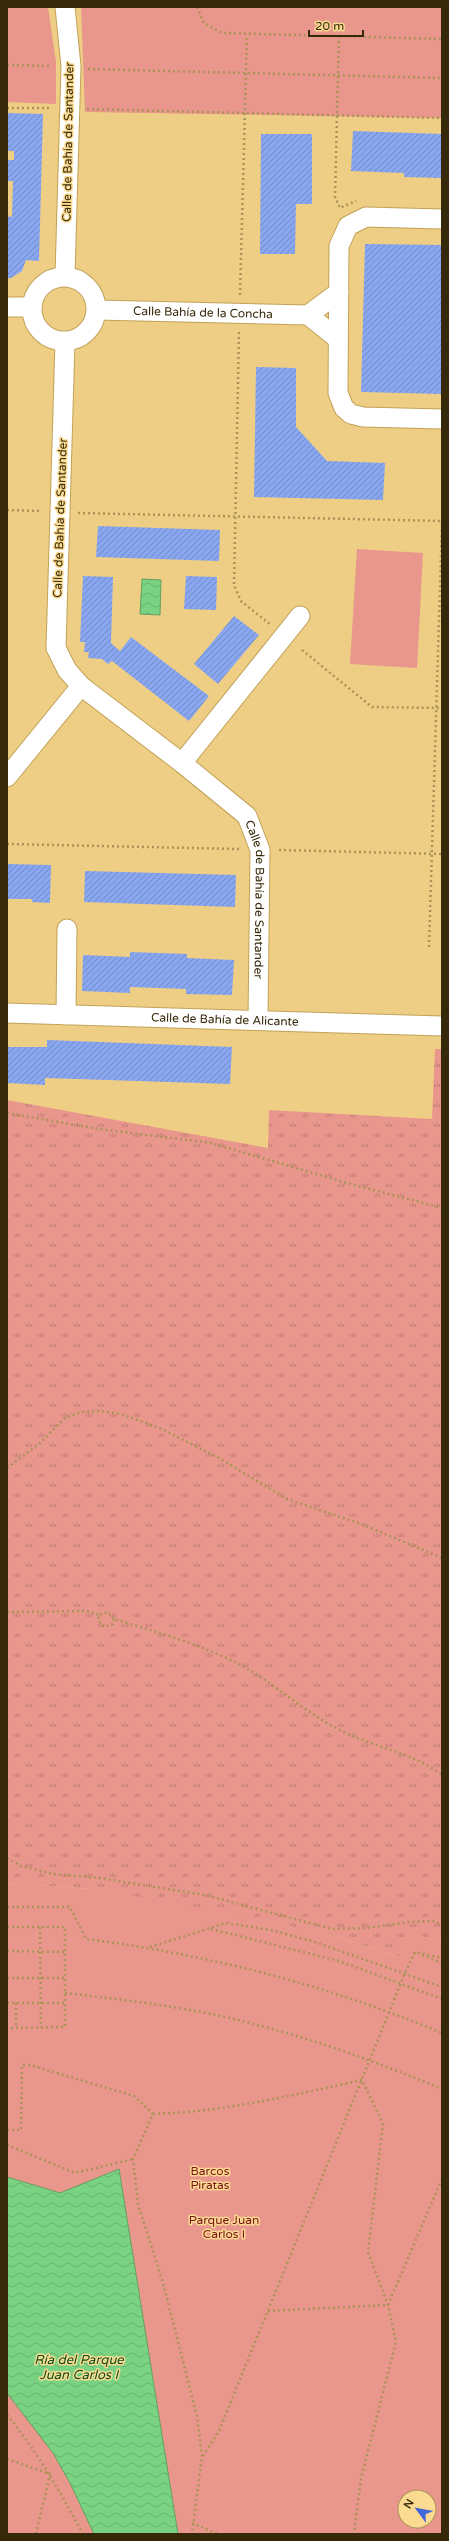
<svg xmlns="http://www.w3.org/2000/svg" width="449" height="2541" viewBox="0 0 449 2541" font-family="'Varela Round',sans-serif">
	<defs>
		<pattern id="grass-tufts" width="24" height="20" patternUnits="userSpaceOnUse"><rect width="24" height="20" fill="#e9968c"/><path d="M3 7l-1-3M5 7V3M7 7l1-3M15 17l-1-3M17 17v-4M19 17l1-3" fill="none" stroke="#be7a71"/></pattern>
		<pattern id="water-waves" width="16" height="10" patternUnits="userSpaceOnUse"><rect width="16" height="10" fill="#79d383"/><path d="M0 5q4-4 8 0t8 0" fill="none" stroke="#69b570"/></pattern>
		<pattern id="building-hatch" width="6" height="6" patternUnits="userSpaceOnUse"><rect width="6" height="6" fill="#89a7f1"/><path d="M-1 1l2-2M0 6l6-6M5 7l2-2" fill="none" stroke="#7188c1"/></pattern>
	</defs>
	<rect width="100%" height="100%" fill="#eece84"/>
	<path fill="url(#grass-tufts)" d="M435,1049h7v895l-28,-11 -16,24 -69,-23 -235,-45 -87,-6v-783l261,48 1,-38 163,9z"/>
	<path fill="#e9968c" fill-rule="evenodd" d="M7,7h41l8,55v42l-49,-2z
		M81,7h361v111l-357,-6z
		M357,549l66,4 -6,115 -67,-4z
		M7,1883l87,6 126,22 109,23 69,23 16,-24 28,11v590h-435zM405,2497h24v24h-24z"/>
	<path fill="url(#water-waves)" stroke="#65a05e" d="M142,579l19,1 -1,35 -20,-1z
		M119,2169l59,365h-84l-24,-51 -17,-30 -46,-60v-216l53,16z"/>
	<path fill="url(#building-hatch)" d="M7,113l36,1 -4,147 -13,-1 -4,11 -11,7h-4v-62l5,1 1,-36h-5v-21h6v-9h-6l-1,-5z
		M353,131l89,3v44l-38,-1v-4l-53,-2z
		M261,134h51v70h-16l-1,50h-35z
		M365,244l77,1v149l-81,-2z
		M256,367l40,1v59l31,34 58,2 -2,37 -129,-3z
		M98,526l122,4 -1,31 -123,-4z
		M83,576l30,1 -2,66 9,8 11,-14 78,59 -20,25 -77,-60 -4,3 -6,-5 -14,-1 1,-6h-5l1,-10h-5z
		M186,576l31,1 -1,33 -32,-1z
		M234,616l25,19 -41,49 -24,-20z
		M7,864l44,1 -1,38 -18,-1v-3h-25z
		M85,871l151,4 -1,32 -151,-5z
		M130,952l57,2v4l47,2 -2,35 -46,-1v-5l-56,-2v6l-48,-2 1,-36 47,2z
		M47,1040l185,7 -2,37 -185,-6v7l-38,-2v-36h40z"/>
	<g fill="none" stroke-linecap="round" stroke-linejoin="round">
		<g stroke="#c1a258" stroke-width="21">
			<g id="minor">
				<path d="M65,7l6,59 -6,210"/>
				<path d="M442,219l-76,-2 -18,9 -9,20 -1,147 6,15 7,6 12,3 79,2"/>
				<circle cx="64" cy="309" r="32"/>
				<path d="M7,307h25"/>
				<path id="s1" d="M97,310l211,5 30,24"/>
				<path d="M308,315l31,-23"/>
				<path id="s2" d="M65,342l-9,306 11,22 14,16 101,77 65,53 13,34 -2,170"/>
				<path d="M182,763l118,-147"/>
				<path d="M7,777l74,-91"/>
				<path id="s3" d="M7,1013l435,13"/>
				<path d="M66,1015l1,-86"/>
			</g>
		</g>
		<path stroke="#ac9358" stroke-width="2.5" stroke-dasharray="2 3" stroke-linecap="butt" d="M197,7l7,16 18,10 220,6
			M339,36l-4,161 5,11 16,-7
			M7,65l45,1
			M88,69l354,9
			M7,108h45
			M87,109l355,9
			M240,295l7,-260
			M239,332l-5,253 7,16 30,24
			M7,510l35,1
			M78,513l364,8
			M302,650l70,57 70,1
			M7,844l232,5
			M279,850l163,4
			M429,947l13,-426
			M7,1113l92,16 112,14 136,40 95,25
			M7,1468l32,-24 26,-26 16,-6 19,-1 21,3 41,15 57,29 68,41 77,26 78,33
			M7,1612l80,-1 12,4
			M114,1619l-1,5 -9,3 -6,-7 1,-5 9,-3 6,7c40,12 102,30 137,52 31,19 58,44 91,60 33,17 70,21 100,44
			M7,1858l14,8 33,8 45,4 106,17 127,34 34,-1 44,-6 23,-1 9,4
			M7,1907h63l16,32c124,16 241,46 356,94
			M7,1927h58v100l-58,1
			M40,1927l1,100
			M211,1929l128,32 103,38
			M150,1947l76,-24 45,7 44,12 127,45
			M7,1951l58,1
			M422,1955l20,8
			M7,1978h58
			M65,1993c52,6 104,12 156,23 76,17 149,43 221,73
			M7,2003h58
			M16,2003v25
			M153,2114c71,-2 140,-19 209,-34l21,44 -15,128 20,53 8,37 -35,136 -7,56
			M7,2130h14l1,-65h8l104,31 19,18 -20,45 5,45 25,79 34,133 5,40 -10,78
			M7,2145l68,28 58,-14
			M268,2311l120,-6 54,-126
			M7,2415c31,37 53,77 76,119
			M203,2456l16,-25 186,-458 10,-21 27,6
			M7,2459l43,15 -14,60
			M192,2523l26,11"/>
		<use href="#minor" stroke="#fff" stroke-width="19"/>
	</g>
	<g text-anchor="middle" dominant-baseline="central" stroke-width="3" stroke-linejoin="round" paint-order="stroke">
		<g font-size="12" fill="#362909" stroke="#fbdb91">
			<text transform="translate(68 142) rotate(-89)">Calle de Bahía de Santander</text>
			<text stroke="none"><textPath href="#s1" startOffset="106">Calle Bahía de la Concha</textPath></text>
			<text transform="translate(60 518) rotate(-88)">Calle de Bahía de Santander</text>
			<text stroke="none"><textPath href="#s2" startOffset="648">Calle de Bahía de Santander</textPath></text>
			<text stroke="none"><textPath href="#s3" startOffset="218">Calle de Bahía de Alicante</textPath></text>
		</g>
		<g font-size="12" fill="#791213" stroke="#fbdb91">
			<text x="210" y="2171">Barcos<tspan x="210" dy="14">Piratas</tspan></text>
			<text x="224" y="2220">Parque Juan<tspan x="224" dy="14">Carlos I</tspan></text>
		</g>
		<g font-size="13" font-style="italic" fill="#0c4e1c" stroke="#fbdb91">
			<text x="79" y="2360">Ría del Parque<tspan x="79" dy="15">Juan Carlos I</tspan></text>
		</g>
	</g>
	<rect width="449" height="2541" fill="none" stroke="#362909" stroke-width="16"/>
	<g transform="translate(417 2509) rotate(302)"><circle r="19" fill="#fbdb91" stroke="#ac945b"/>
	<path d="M0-3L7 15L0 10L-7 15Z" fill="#4267d9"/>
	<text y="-6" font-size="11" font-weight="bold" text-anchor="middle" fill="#362909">N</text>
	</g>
	<path d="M309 30v6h54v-6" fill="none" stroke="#362909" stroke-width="2"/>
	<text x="315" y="30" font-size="12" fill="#362909" stroke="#fbdb91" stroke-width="3" paint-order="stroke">20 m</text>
</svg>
